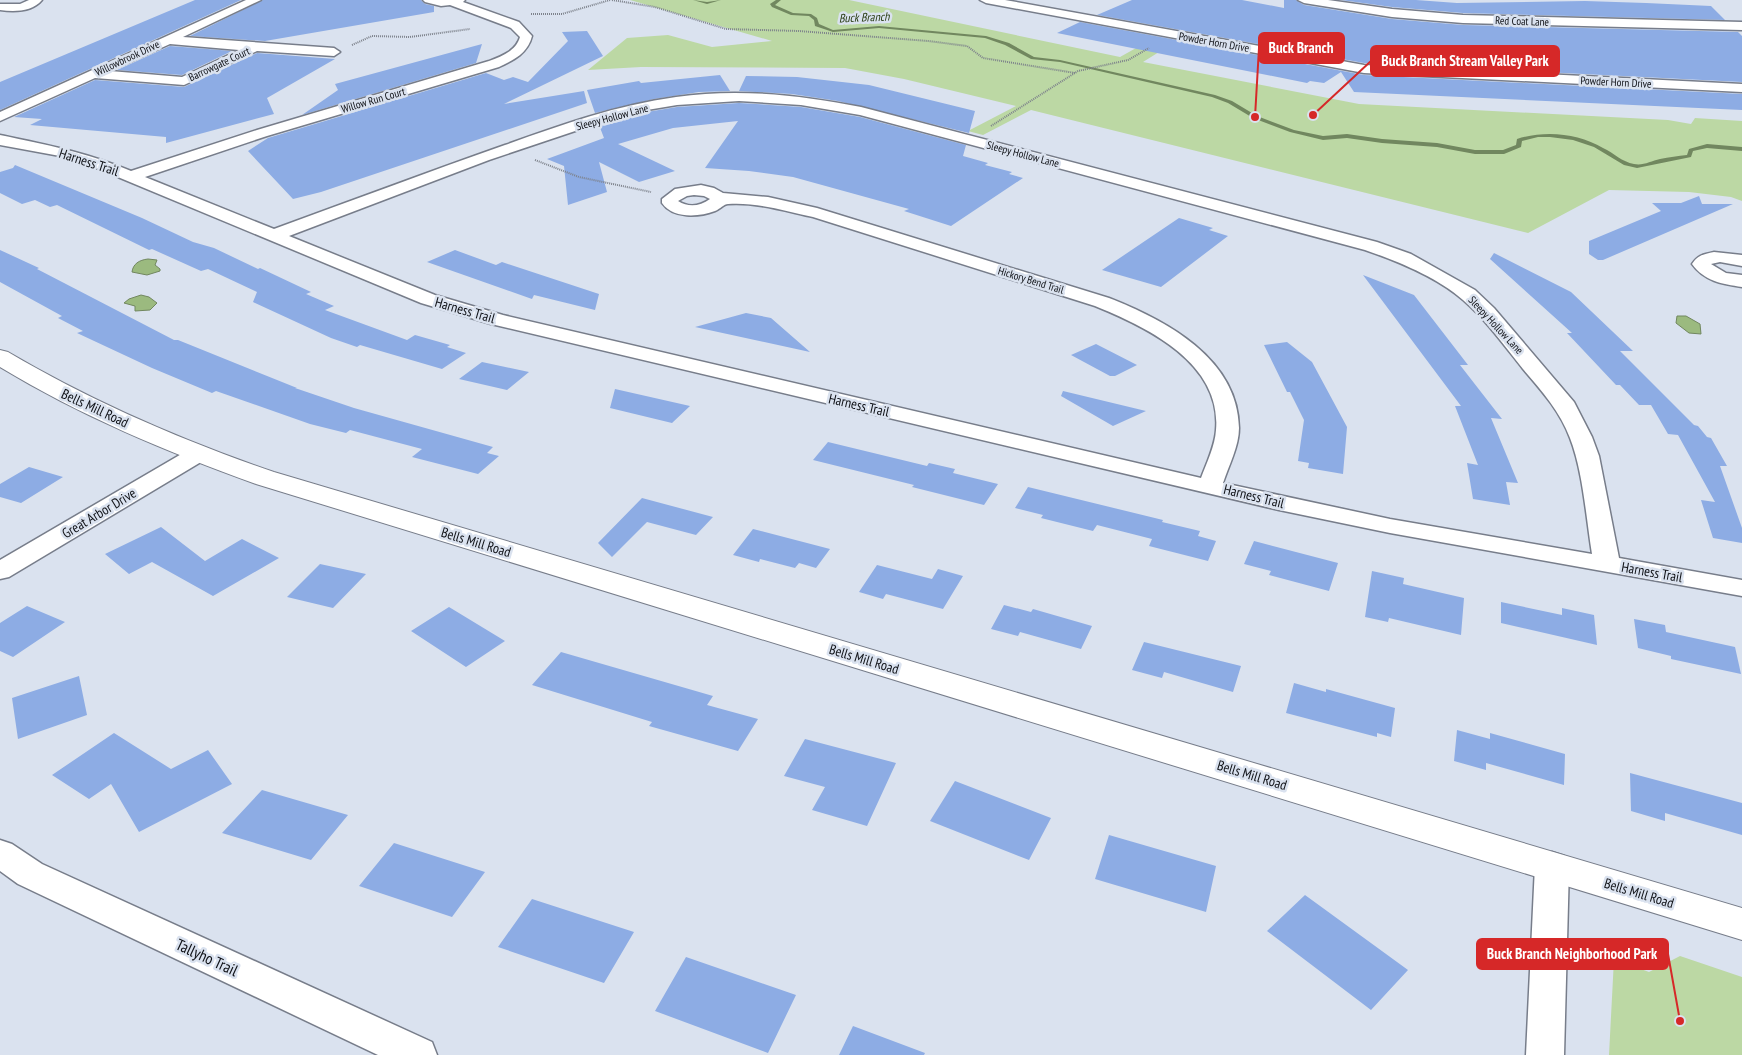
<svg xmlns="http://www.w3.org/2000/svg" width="1742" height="1055" viewBox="0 0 1742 1055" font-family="'PT Sans Narrow',sans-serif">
	<rect width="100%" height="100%" fill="#dae2ef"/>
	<path fill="#bcd8a4" d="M630,0h219l271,57 34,-19 21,4 -32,20 216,42 309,16 23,4 4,-6 47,3v80l-11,-4 -42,-5 -80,-2 -81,43 -497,-123 -48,25 -15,-4 48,-25 -112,-27 -59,-11 -204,-1 -53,3 39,-32 41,-3 44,12 60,-6z
		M1680,956l62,21v78h-133l5,-96 35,13z"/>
	<path fill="#9bba7f" stroke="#71875f" d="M148,259l9,1 -2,5 5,4v2l-13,4 -15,-3c1,-8 7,-12 16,-13z
		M141,295l8,2 8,6 -7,7 -15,1v-5l-11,-3 5,-4z
		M1677,316h9l14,8 1,10 -12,-1 -13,-10z"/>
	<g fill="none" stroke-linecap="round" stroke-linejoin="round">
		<path fill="#71875f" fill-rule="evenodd" d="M693,0l14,2 14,-2 -14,4z
			M776,0h5l-6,5 18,8 18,1 6,4 2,6 14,6 46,-4 107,10 23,7 25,14 26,3 155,35 17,6 25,15 37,14 29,6 24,-2 35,5 55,4 38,7h28l13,-5 1,-6c28,-9 61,-6 86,9 11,5 19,14 31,16 9,2 17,-3 26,-5 9,-2 18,-3 27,-4l2,-6 18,-5 35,3v4l-35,-3 -14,3 -2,6 -54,11 -13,-3 -30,-18 -21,-7 -23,-3h-12l-16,4 -1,6 -17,7h-29l-38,-7 -55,-4 -35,-5 -24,2 -33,-8 -37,-14 -25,-15 -16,-6 -152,-35 -29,-3 -26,-14 -20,-7 -106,-10 -46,4 -18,-6 -1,-6 -5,-4 -18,-1 -19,-8 -2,-3z"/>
	</g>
	<path fill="#8dace4" d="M195,0h46l-241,110v-28z
		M263,0h158l4,4 9,2v6l-169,29 -75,-5z
		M1132,0h110l42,8v-8h12l8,5 88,14 71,6 275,7 4,4v46l-378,-19 -267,-48z
		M1341,0h75l41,3 128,-2 61,2 65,3 14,14 -262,-7 -71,-6z
		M1080,22l284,53 378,19v16l-388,-18 -13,-20 -17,11 -14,-2 -3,2 -250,-50z
		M587,31l16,25 -99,48 80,-13 3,12 -266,89 -28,7 -45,-48 20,-13 218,-65 18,7 9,-3 15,5 40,-41 -6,-9z
		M482,44l-6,19 -174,52 36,-25 -3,-6z
		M170,46l62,5 -50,24 -65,-5z
		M257,53l78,6 -68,39 7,16 -108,29v-6l-136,-12 12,-6 -28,-2 81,-37 89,7z
		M720,75l10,16 -31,1 -45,7 -59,14 -8,-23 52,-9 2,2z
		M746,76l51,1 72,8 106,26 -6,22 -131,-32 -46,-7 -53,-3z
		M739,103l62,4 59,10 106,28 -3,11 25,7 -3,2 27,7 -3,2 14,4 -72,48 -47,-15 5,-2 -116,-32 -44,-6 -44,-3 33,-47 -65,7 -55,16 57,27 -36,11 -40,-20 8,30 -39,13 -4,-39 -17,-7 57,-21 -5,-13 7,-2 41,-11 30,-5z
		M15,165l127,53 51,24 21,6 44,21 2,-1 51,24 -5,2 28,12 -9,4 82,30 8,-5 35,10 -3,2 19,6 -24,16 -82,-24 -3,2 -26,-9 -78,-36 4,-10 -49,-23 -7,2 -49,-22 -3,1 -92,-45 -7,2 -15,-7 -13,4 -22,-11v-21l13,-4z
		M1699,196l3,8h31l-130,56h-5l-9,-6v-13l72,-30 -9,-8h29z
		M1179,218l34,10 -4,2 19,6 -67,51 -59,-17z
		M0,250l39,18 -2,1 137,71h4l119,48h-2l59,20 139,39 -6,6 12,3 -21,18 -66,-17 10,-8 -72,-19 -4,3 -36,-9 -94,-33 -4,2 -60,-25 -75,-35 6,-2 -25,-13 4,-2 -62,-34z
		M455,250l41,15 6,-3 97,32 -4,16 -61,-15 -2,4 -105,-37z
		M1494,253l77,39 62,59h-13l74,74 4,1 9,11 4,1 16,28h-7l22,62v15l-29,-5 -12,-38 14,2 -37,-67 -10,-1 -17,-29h-12l-19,-20h-4l-49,-52h5l-82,-74z
		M1363,275l51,20 54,70h-8l42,54 -11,-1 27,65 -12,-1 4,23 -37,-6 -6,-36 11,2 -23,-59h6z
		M746,313l25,5 39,34 -115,-25z
		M1287,342l25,20 35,65 -4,47 -35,-6 1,-5 -11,-2 6,-41 -14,-28h-3l-23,-47z
		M1096,344l41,21 -22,11h-5l-39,-21z
		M482,362l47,10 -22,18 -48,-11z
		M615,389l75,17 -18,17 -62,-15z
		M1063,391l83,20 -33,15 -52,-30z
		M828,442l99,24 2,-3 26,6 -2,4 45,11 -14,21 -72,-18 2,-2 -101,-25z
		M29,467l34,10 -42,26 -21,-6v-13z
		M1028,487l135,33 -1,2 38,9 -2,5 18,5 -8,20 -59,-15 3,-7 -55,-14 -4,6 -52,-13 2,-3 -28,-7z
		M642,498l71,19 -17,18 -49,-13 -35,35 -14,-14z
		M161,527l44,34 37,-22 37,19 -66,38 -61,-34 -23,12 -24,-20z
		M753,529l77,20 -14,19 -17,-5 -4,5 -35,-9 -1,3 -26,-7z
		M1254,541l84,22 -9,28 -60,-16 2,-4 -27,-7z
		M320,564l46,10 -33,34 -46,-11z
		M877,565l55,14 6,-10 25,7 -20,33 -57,-15 -3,5 -24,-7z
		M1372,571l32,7 -1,6 61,14 -3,37 -72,-17 -1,4 -23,-5z
		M1501,602l61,13v-7l32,7 3,30 -96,-22z
		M1004,605l27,7 2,-3 59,17 -11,23 -61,-17 -2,4 -27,-7z
		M27,606l38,16 -52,35 -13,-6v-28z
		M449,607l56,34 -39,26 -55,-36z
		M1634,619l31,6 1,7 69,15 6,27 -70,-15v-3l-33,-8z
		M1144,642l97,24 -8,26 -69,-20 -2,6 -30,-8z
		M561,652l152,44 -6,9 51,14 -20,32 -89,-25 3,-4 -120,-37z
		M79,676l8,39 -69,24 -6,-41z
		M1294,683l32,9v-3l69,19 -4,29 -14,-4v4l-91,-24z
		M1457,730l33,9v-6l75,21 -1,31 -78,-22v7l-32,-9z
		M114,733l57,36 37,-19 24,34 -93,48 -28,-48 -22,15 -37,-24z
		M805,739l91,24 -29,63 -55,-16 13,-23 -41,-11z
		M1630,773l112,30v32l-77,-22v8l-34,-10z
		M955,781l96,37 -22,42 -99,-39z
		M262,790l86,25 -37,45 -89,-27z
		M1109,835l107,31 -10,46 -111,-33z
		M394,843l91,29 -33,45 -93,-31z
		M1305,895l103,75 -37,40 -104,-79z
		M532,899l102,33 -30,51 -106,-36z
		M686,957l110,38 -28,58 -113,-42z
		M853,1026l72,27 -1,2h-85z"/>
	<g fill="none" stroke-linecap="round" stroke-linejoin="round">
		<g stroke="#777d8a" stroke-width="3">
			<path id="street" d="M29,0h13c-10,12 -28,12 -42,10v-6h20z
				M246,0h15l-78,37 151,11 6,4 -6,4 -77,-5 -73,34 -89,-7 -95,43v-9zM170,44l69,6 -57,27 -72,-6z
				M423,0h42l-2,2 56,20 13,14c-4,17 -18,24 -33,31l-232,69 -122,41 129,52c77,-28 154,-57 231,-84 56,-20 112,-40 171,-48 62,-9 124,-2 185,10l516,135 34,12 64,36 19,18 80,94 18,35 7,19 20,102 123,22v16l-352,-63 -111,-23 -788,-186 -70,-21 -332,-138 -29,-9 -60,-11v-10c48,10 85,17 131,36l126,-41 232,-69c13,-5 27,-10 31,-24l-9,-9 -61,-23 -9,1 -16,-4zM739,101l62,4 59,10 505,135c32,11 72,27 98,50 23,20 41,45 60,69 18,21 37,42 47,69 13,33 16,79 22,116l-202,-35 -167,-36c6,-18 16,-37 16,-55 -1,-70 -74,-108 -130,-130l-292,-90 -49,-11 -45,-4 -9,-5 -13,-3 -26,4 -13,10v4c11,16 37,14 53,8 5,-2 9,-7 13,-7 29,-2 57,7 85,13l282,89c52,21 127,57 121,124 -1,16 -9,32 -15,48l-698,-163 -68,-20 -146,-59 200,-76 116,-39 42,-11 30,-5zM694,195l10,1 6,3c-10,7 -21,9 -32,2l9,-5z
				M980,0h25l359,65 378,19v8l-378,-19 -378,-70z
				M1298,0h30l64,9 71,6 279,7v8l-279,-7 -71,-6 -88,-14z
				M1714,252l28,3v11l-22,-4 -9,2 15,9 16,2v12c-20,-3 -38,-6 -50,-23 6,-9 12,-10 22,-12z
				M198,447l8,2 4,5 -4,5 -197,118 -9,2v-19l190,-111z
				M0,840l12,4 30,20 390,178 5,13h-59l-360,-171 -18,-13z
				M1552,852l12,4 5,10 -5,189h-38l9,-189 5,-10z"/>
		</g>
		<g stroke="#777d8a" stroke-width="2">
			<path id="secondary" d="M0,350l8,2c85,50 173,88 266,120l1468,436v32l-1486,-456c-89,-32 -175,-68 -256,-117z"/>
		</g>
		<path stroke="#7d828b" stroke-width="2" stroke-dasharray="1 1" stroke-linecap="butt" d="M612,0l43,7 71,22 73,2 129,10 39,5 16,12 92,15
			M531,14h31l48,-14
			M352,45l20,-9 38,1 60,-8
			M991,126l87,-55 50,-11 21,-12
			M535,160l44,17 72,15"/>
		<use href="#street" fill="#fff" fill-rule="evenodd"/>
		<use href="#secondary" fill="#fff" fill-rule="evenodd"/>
	</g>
	<g text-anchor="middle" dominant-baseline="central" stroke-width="5" stroke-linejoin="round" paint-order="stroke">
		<g font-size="11" fill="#0e1015" stroke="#dae2ef">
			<text transform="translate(1522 21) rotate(2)">Red Coat Lane</text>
			<text transform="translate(1214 42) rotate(10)">Powder Horn Drive</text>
			<text transform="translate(127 58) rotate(-25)">Willowbrook Drive</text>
			<text transform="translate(219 64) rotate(-25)">Barrowgate Court</text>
			<text transform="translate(1616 82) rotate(3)">Powder Horn Drive</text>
			<text transform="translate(373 100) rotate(-16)">Willow Run Court</text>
			<text transform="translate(612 117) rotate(-15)">Sleepy Hollow Lane</text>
			<text transform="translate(1023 154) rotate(15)">Sleepy Hollow Lane</text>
			<text transform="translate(1031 280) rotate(17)">Hickory Bend Trail</text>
			<text transform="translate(1496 325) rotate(47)">Sleepy Hollow Lane</text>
		</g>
		<g font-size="12" font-style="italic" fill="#273b11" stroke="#dae2ef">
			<text transform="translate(864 17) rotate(-2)">Buck Branch</text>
		</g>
		<g font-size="14" fill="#0e1015" stroke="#dae2ef">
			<text transform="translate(89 162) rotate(18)">Harness Trail</text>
			<text transform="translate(465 310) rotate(16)">Harness Trail</text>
			<text transform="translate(859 405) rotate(13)">Harness Trail</text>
			<text transform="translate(95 408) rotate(25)">Bells Mill Road</text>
			<text transform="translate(1254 496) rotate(14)">Harness Trail</text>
			<text transform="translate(99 513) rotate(-31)">Great Arbor Drive</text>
			<text transform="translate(476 542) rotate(17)">Bells Mill Road</text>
			<text transform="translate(1652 572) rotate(10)">Harness Trail</text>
			<text transform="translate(864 659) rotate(17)">Bells Mill Road</text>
			<text transform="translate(1252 775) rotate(17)">Bells Mill Road</text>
			<text transform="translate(1639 893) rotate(17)">Bells Mill Road</text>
		</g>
		<g font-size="16" fill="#0e1015" stroke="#dae2ef">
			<text transform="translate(207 957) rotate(25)">Tallyho Trail</text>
		</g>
	</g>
	<path fill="none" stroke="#d62828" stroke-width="2" d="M1255 117L1259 48M1313 115L1371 61M1680 1021L1668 954"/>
	<g fill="#d62828" stroke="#dae2ef" stroke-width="2">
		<circle cx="1255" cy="117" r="5"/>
		<circle cx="1313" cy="115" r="5"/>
		<circle cx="1680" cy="1021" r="5"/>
	</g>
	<g fill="#d62828" stroke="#d62828" stroke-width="2">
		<rect x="1259" y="33" width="85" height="30" rx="5"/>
		<rect x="1371" y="46" width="188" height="30" rx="5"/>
		<rect x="1477" y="939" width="191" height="30" rx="5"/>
	</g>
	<g font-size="15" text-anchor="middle" font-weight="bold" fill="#fff">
		<text x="1301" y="53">Buck Branch</text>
		<text x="1465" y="66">Buck Branch Stream Valley Park</text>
		<text x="1572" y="959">Buck Branch Neighborhood Park</text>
	</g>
</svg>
